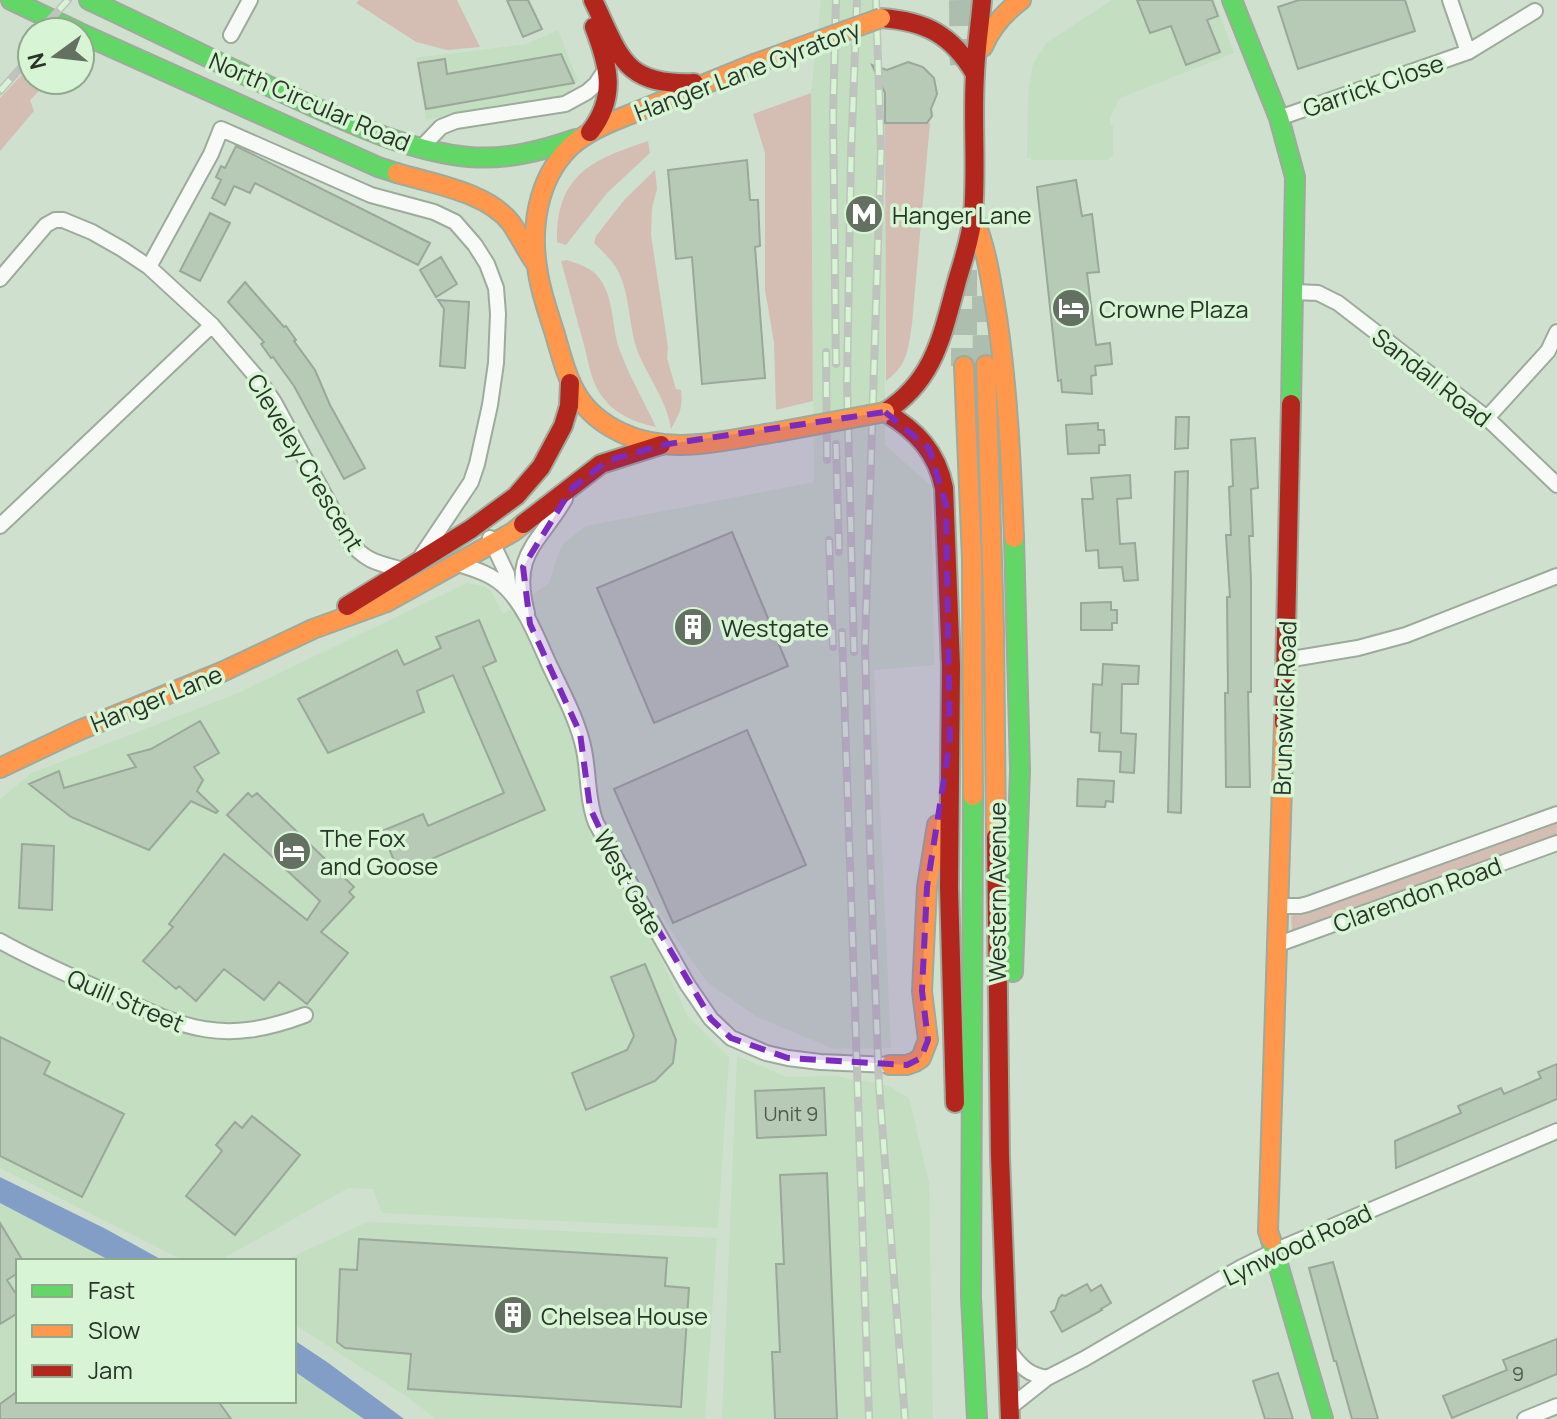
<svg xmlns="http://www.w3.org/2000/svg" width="1557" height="1419" viewBox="0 0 1557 1419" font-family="Manrope,sans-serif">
	<rect width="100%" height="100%" fill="#d0e0cf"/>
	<path fill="#c3dec1" d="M821,0h57l-5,68 12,25v352l46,41 3,179 -60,5 17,378 -57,1 -77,-32 -49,-34 -32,-45 -98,-158 109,235 42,42 -11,171 -336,-15 -9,-24 -25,-1 -129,73h-34l-185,-93v-369l32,-26 206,-80 229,-110 16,3 8,5 12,23 46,-31 9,-28 6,-12 22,-17 228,-44 -3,-389z
		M1112,0h102l20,53 -114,45 -10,20v7l3,1v29l-5,5h-77l-1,-2h-3l1,-65 5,-29 13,-21z
		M558,30l20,51 -13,15 -139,24 -10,-62 111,-14z
		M737,1056l50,21 48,-1 52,9 22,13 20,85 4,236h-211z
		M0,1203l25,10 89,48h-96v140h276v-30l73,48h-367z
		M368,1222l349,16 -12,181h-269l-30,-23 -112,-72v-63h-11z"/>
	<path fill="#d4beb4" d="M359,0h98l23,47 -33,3 -31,-8 -60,-39z
		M32,64v16h13l-5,10 -10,10 4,11 -34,40v-53z
		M811,93l2,308 -37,9 -2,-67 -9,-53v-137l-12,-39z
		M885,123h45l-18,201c-4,25 -4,41 -26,57z
		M648,141l2,12 -43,40 -41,52 -9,-3c-1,-67 34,-82 91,-101z
		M655,170l2,19 -5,19 -1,27 17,112 -1,11 9,31 5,1c2,18 -1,23 -10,39 -4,-27 -21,-49 -32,-74 -11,-27 -8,-58 -21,-84 -6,-11 -15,-19 -24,-28l2,-7 29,-37z
		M567,260c14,5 27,8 35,22 12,20 10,45 17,66 10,28 25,53 37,79 -23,-5 -44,-14 -57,-35 -8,-13 -11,-31 -15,-47 -8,-28 -15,-56 -23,-84z
		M1557,820v16l-265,97 -1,-17z"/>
	<path fill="#829ec7" d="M0,1177l104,51 60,33h-53l-111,-58z
		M294,1340l33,22 77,57h-40l-70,-48z"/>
	<path fill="#b7cab6" stroke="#9ba79a" stroke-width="2" d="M507,0h21l14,29 -19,8z
		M1137,0h75l6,16 -11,4 13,32 -34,13 -15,-39 -21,7z
		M1299,0h106l10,31 -117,38 -20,-62z
		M561,54l13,29 -148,26 -8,-46 27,-4 2,15z
		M908,62l15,5 11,11 3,16 -6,15 1,7 -5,7h-42v-30l-13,-28 15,5z
		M236,146l194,97 -12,22 -163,-82 -5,10 -16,-7 -9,19 -13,-7 9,-18 -5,-3 5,-11 4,2z
		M747,160l3,40h8l2,46 -5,1 10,131 -63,6 -10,-127 -16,2 -8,-89z
		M1076,180l6,36 10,-2 7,58 -12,1 9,72 14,-2 2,21 -17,2 1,9 -5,1 1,18 -30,-2 -1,-12 -3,1 -21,-194z
		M210,213l20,10 -30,58 -20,-10z
		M441,257l16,27 -21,13 -16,-27z
		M245,282l39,45 2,-1 10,14 -2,1 21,29 15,35 35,63 -21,11 -50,-93 -21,-29 -2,1 -10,-14 3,-2 -36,-40z
		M438,300l31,2 -4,66 -25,-2 4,-57z
		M1176,417h13l-1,31 -13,1z
		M1098,423v7h6l1,15h-6v8l-31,1 -2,-29z
		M1255,438l3,50 -7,1 2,47h-4l2,45v111h-3l2,95h-24l-1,-94h3l-1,-96h3l-4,-62h5l-2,-48 4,-1 -2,-46z
		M1188,471l-7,342 -13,-1 7,-340z
		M1130,475l1,23 -14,1 3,45 15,-1 3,37 -14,1 -2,-14 -23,1 -1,-18 -12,1 -4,-52h11l-2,-21z
		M732,532l56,134 -134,57 -57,-135z
		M1111,602v8h6v13h-5v7h-31v-27z
		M479,620l17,41 -13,6 62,143 -146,63 -17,-42 41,-17 5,12 76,-33 -51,-118 -36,16 7,21 -96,41 -30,-54 99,-49 7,15 37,-17 -5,-11z
		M1103,664l36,2 -1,18h-16l-1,49 15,1 -2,39 -14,-1 1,-20 -22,-1 1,-18 -9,-1 2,-48 9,1z
		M200,721l19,32 -25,14 9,13 -6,11 21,20 -2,2 -25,-12 -42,49 -78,-33 -42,-33 30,-13 5,17 72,-21 -8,-12 23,-6z
		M747,730l59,135 -133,58 -59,-134z
		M1078,779l36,2 -1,21 -7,-1 -1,6 -28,-1z
		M248,793l4,4 5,-4 97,94 -5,5 5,5 -33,35 27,21 -41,51 -28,-22 -15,18 -40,-31 -28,32 -17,-15 -3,3 -33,-28 30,-34 -4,-3 55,-70 83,66 13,-19 -93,-86z
		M22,844l32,2 -2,64 -33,-2z
		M645,964l31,76 -3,23 -18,18 -69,29 -14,-37 55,-23 7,-14 -23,-59z
		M0,1037l50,25 -6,12 80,40 -42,83 -82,-41z
		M1557,1064v35l-161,69 -1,-27 66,-28 -3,-7 43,-18 3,6 37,-16 -3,-6z
		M824,1088l2,47 -69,3 -2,-47z
		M252,1116l48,39 -65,80 -49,-39 36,-45 -6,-6 19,-23 7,6z
		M827,1173l10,246h-62l-3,-67h8l-4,-88h8l-4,-89z
		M0,1223l23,38h-5v12l-11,7 11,17v16l-18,11z
		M359,1239l308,19 -2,28 24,2 -8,119 -273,-18 3,-35 -66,-6 -8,-6 3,-73 17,1z
		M1333,1262l21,75 24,82h-26l-16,-58h-2l-25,-93z
		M1087,1284l4,7 10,-6 10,18 -10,6 1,1 -40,22 -11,-20 4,-2 4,-12 3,-3 3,1z
		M1557,1339v35l-105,44 -9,-22 64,-26 -4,-10z
		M1278,1373l6,18 9,28h-28l-12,-38z
		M18,1391v10h200l13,18h-231v-15z"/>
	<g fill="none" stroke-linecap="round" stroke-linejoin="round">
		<path stroke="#aebeae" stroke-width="26" stroke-dasharray="26 13" stroke-linecap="butt" d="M962,0l1,71
			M964,270v96
			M985,296l1,69"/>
		<g stroke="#9daa9c" stroke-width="18">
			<path id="street" d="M1450,0l18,52
				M231,35l19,-35
				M1279,118l189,-66 67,-41
				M421,148l20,-21 15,-6 109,-17 22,-12 9,-8 10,-15
				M149,267l62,-113 10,-25 150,66 63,17 21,10 20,23 12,19 9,24 2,26 -2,49 -6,42 -13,59 -6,18 -49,73
				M0,279l46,-54 9,-5h8l29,12 30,17 27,18 63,58 47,55 15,22 76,140c16,20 29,21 53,28
				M1294,292l24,1 20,10 149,115 70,67
				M1487,418l61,-67 9,-19
				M0,526l212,-201
				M490,538l17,36 2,16
				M458,564c17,5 36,11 49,25 19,19 31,51 42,75 13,28 29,56 35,86 5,25 3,50 12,73l91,161 24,35 20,19 35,15 22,5 32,4 70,3
				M527,613c-16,-60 11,-68 38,-114
				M1286,660l72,-12 48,-13 151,-59
				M1278,906h22l8,-2 249,-90
				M0,941c32,18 66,33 100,48 80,37 117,59 205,26
				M1276,945l281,-102
				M1010,1352c11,15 19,23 37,26
				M1009,1408l38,-30 37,-19 156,-91 32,-16 285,-121
				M1525,1419l32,-13"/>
		</g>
		<g stroke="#9daa9c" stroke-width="22">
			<path id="fast" d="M11,0l67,32
				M89,0c75,35 149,73 225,107 49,22 101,45 155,50 38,3 72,-6 107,-18
				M1232,0l47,118 16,59 -4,227
				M80,33l298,134 19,6
				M973,796l-2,501 6,122
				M1013,972l7,-202 -6,-232
				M1271,1240l52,179"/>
		</g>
		<g stroke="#9daa9c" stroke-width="22">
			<path id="slow" d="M983,47c8,-20 21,-34 38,-47
				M754,64l-138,56c-17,7 -34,15 -47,28 -32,32 -39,81 -31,125 3,20 10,39 16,58 14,47 19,79 68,102 49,23 104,7 155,-1
				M397,173c36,11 90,19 114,50 8,12 15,26 23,38
				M973,216c14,33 18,66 24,101 11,74 14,147 17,221
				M986,365l8,263 2,209
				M964,366l8,194 1,236
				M0,768l80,-38 144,-59 89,-42 74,-27 126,-70 10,-8
				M890,1065h17l8,-3 6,-4 7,-18 -6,-49 5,-104 10,-62
				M1271,1240l-3,-9 16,-508"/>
		</g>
		<g stroke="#9daa9c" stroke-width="22">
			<path id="jam" d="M593,0c27,56 30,86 101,83
				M881,18c45,3 71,17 94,56
				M590,132c27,-35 19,-66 4,-105
				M885,412c31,18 52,40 59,76l7,178 -2,221 6,216
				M885,412c50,-32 57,-77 72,-131 6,-21 14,-43 16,-66 4,-47 -1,-94 2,-141 1,-25 5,-50 7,-74
				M523,524l78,-60 60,-19
				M347,606l124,-77 45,-33 25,-29 22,-41 6,-20 1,-23
				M1284,723l7,-319
				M996,837l4,319 10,263"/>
		</g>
		<use href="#street" stroke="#f8faf8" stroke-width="14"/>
		<use href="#fast" stroke="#63d668" stroke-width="18"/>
		<use href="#slow" stroke="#ff974d" stroke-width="18"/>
		<use href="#jam" stroke="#b3261e" stroke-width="18"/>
		<g stroke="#bec3be" stroke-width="8">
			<path id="rail" d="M876,0l5,151 -16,494 5,203 9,237 26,334
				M39,32l29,-32
				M0,91l32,-36
				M826,352l1,108
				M836,364l-3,-250 3,-114
				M836,444l3,108
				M829,540l4,107
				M842,632l27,787
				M854,652l-7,-270 4,-227 6,-155"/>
		</g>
		<use href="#rail" stroke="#d7f5d4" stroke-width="5" stroke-dasharray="15" stroke-linecap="butt"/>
		<g stroke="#9daa9c" stroke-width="22" stroke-linecap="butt">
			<path id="slow-bridge" d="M754,64l127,-46
				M777,432l108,-20"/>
		</g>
		<use href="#slow-bridge" stroke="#ff974d" stroke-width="18"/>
	</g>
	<path fill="#7b2cbf" fill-opacity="0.2" stroke="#7b2cbf" stroke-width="6" stroke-dasharray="16 10" stroke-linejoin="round" d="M885,412l44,36 17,56 4,237 -23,146 -5,104 6,49 -7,18 -14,7 -119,-7 -57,-20 -20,-19 -106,-179 -15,-32 -10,-75 -50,-109 -7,-57 49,-79 35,-27 54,-16z"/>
	<defs>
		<g id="metro-disc" transform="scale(2)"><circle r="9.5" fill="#637062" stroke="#d7f5d4"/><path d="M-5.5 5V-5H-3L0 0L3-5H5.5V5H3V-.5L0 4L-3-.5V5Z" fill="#fff"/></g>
		<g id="hotel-disc" transform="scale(2)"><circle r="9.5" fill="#637062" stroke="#d7f5d4"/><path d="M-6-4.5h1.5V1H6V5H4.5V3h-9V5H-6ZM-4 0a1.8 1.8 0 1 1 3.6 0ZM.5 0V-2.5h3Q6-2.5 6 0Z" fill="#fff"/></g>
		<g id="building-disc" transform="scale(2)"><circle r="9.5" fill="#637062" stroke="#d7f5d4"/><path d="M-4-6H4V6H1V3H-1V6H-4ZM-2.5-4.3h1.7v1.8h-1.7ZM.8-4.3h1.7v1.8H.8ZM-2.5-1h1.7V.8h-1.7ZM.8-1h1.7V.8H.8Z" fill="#fff"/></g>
	</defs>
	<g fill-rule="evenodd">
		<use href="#metro-disc" x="864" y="214"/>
		<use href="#hotel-disc" x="1071" y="308"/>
		<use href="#building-disc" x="693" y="627"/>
		<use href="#hotel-disc" x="292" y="851"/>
		<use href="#building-disc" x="513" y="1315"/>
	</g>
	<g text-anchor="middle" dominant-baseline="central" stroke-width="7" stroke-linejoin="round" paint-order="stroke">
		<g font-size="20" fill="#4d5b4d">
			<text x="791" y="1113">Unit 9</text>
			<text x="1518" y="1373">9</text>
		</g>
		<g font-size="24" fill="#283428" stroke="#d7f5d4">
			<text transform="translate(747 70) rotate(-21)">Hanger Lane Gyratory</text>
			<text transform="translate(1373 85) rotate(-19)">Garrick Close</text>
			<text transform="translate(310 101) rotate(23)">North Circular Road</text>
			<text transform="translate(1432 377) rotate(38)">Sandall Road</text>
			<text transform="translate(306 462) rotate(59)">Cleveley Crescent</text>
			<text transform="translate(156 698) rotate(-22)">Hanger Lane</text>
			<text transform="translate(1284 708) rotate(-88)">Brunswick Road</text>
			<text transform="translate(629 882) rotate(61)">West Gate</text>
			<text transform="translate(996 892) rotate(-90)">Western Avenue</text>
			<text transform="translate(1417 894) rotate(-20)">Clarendon Road</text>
			<text transform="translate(126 1000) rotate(23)">Quill Street</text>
			<text transform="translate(1297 1244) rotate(-25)">Lynwood Road</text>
		</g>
		<g font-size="24" fill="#283428" stroke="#d7f5d4" text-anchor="start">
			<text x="892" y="214">Hanger Lane</text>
			<text x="1099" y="308">Crowne Plaza</text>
			<text x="721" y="627">Westgate</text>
			<text x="320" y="837">The Fox<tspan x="320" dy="28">and Goose</tspan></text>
			<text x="541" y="1315">Chelsea House</text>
		</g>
	</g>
	<rect x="16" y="1259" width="280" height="144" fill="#d7f5d4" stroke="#91a88f" stroke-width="2"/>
	<rect x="32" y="1285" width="40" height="12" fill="#63d668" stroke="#91a88f" stroke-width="2"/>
	<text x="88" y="1299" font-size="24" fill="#283428">Fast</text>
	<rect x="32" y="1325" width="40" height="12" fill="#ff974d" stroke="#91a88f" stroke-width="2"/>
	<text x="88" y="1339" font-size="24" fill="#283428">Slow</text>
	<rect x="32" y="1365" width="40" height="12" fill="#b3261e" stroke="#91a88f" stroke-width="2"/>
	<text x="88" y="1379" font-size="24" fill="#283428">Jam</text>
	<g transform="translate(56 56) rotate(255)"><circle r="38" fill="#d7f5d4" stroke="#91a88f" stroke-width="2"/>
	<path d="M0-6L14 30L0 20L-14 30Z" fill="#637062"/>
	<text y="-12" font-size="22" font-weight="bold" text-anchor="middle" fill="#283428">N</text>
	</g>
</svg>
